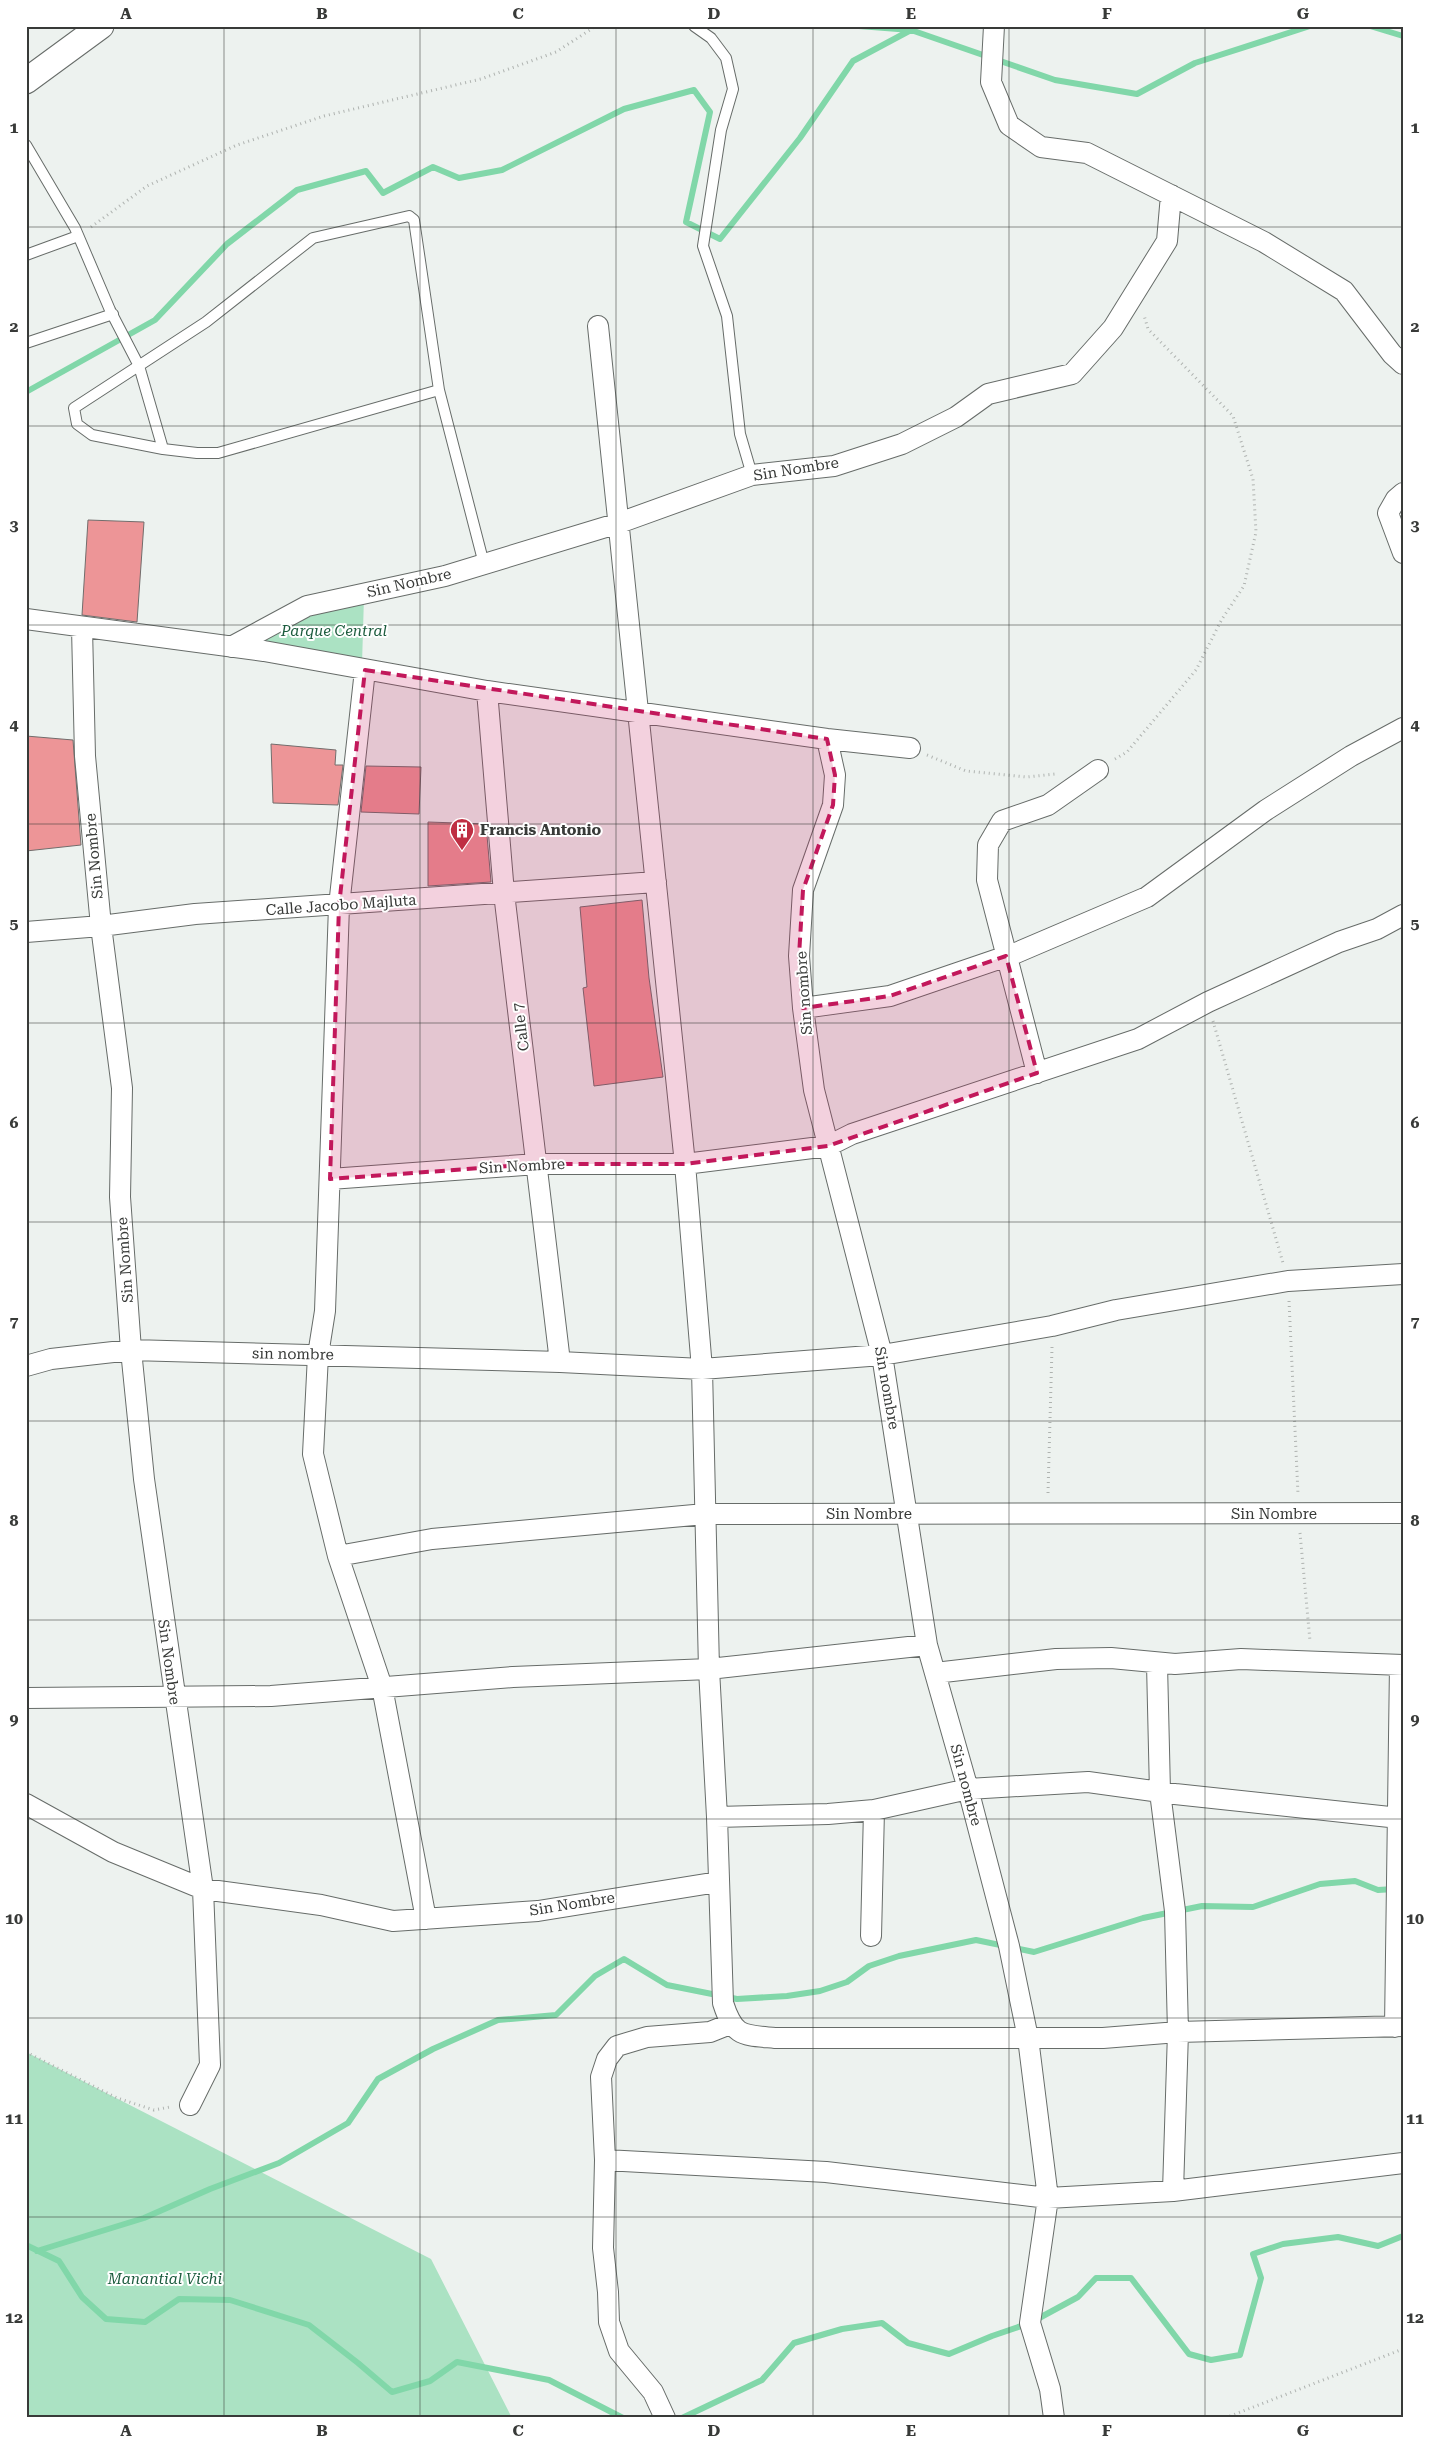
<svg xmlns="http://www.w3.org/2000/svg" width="1429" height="2444" viewBox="0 0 1429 2444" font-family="'Roboto Serif',serif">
	<rect width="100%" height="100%" fill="#edf2ef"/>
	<path fill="#abe2c3" d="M364,597l-2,67 -122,-19 68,-37z
		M26,2052l405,207 81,159h-486z"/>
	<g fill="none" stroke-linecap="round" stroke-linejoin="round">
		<path stroke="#81d7a9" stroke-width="6" d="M859,26l52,4 144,50 82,14 58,-31 115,-37
			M1370,26l33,10
			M26,392l129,-72 72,-76 70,-54 69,-19 17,22 50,-26 26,11 43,-8 122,-61 70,-19 16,22 -24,110 34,17 80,-101 53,-77 58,-31
			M26,2245l33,16 23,36 24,22 39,3 34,-23 51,1 79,25 49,38 34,29 38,-11 27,-19 92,18 74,38
			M37,2251l107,-33 66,-29 69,-26 69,-40 30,-44 55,-30 65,-29 58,-5 39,-39 29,-17 43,26 70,14 50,-3 33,-5 27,-9 22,-16 30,-10 77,-16 58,12 109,-34 59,-12 51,1 67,-23 35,-3 23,9 16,-1
			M682,2418l80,-38 32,-37 48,-14 40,-6 26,20 41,11 43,-18 38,-13 48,-26 18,-19h35l58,76 22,6 29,-5 21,-77 -8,-24 30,-10 55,-7 40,9 25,-10"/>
	</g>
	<path fill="#ed9597" stroke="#726d6c" d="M88,520l56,2 -7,100 -55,-7z
		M26,736l47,4 8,105 -55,6z
		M271,744l65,6 -1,15h8l-5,40 -65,-2z
		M366,766l55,1 -2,47 -58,-2z
		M428,822l58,2 5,58 -63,4z
		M642,900l7,78 14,99 -69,9 -11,-98 4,-1 -7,-80z"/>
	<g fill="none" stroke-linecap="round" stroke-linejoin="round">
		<g stroke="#676c69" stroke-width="12">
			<path id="service" d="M694,26l17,12 15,20 7,31 -12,41 -18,116 24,70 13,118 12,41
				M26,145l49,83 35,82 29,56 24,83
				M26,255l52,-19
				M26,343l87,-29
				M439,390l-221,63h-21l-34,-4 -71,-14 -15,-11 -3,-16 132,-86 107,-84 96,-22 5,4 25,170 45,174"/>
		</g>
		<g stroke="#676c69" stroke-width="22">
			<path id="minor" d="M994,26l-3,56 18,43 32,22 46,6 177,89 80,49 48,63 11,10
				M598,326l87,838 17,205 7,300 8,148 6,186c11,34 19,32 52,35h328l75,-6 225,-6
				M1403,493l-7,6 -8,14 15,40
				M26,619l238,32 223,40 340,48 83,9
				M82,628l3,128 16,170 21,162 -2,109 11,153 13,129 59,410 7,176 -20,40
				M231,647l76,-41 138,-30 174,-53 133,-48 82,-9 68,-22 54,-27 32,-23 84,-20 41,-46 54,-87 4,-46
				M365,670l-26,236 -14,405 -7,44 -5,99 25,102 44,131 44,232
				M487,691l17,202 56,469
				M827,739l8,36 -2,30 -30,85 -4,66 4,52 11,82 68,265 45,290 41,144 41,157 19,92 20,160 -18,125 20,66 4,29
				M26,932l75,-6 94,-12 461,-32
				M803,1008l87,-12 126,-43 131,-56 119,-87 85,-54 52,-28
				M1037,1073l-50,-193 1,-35 14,-24 46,-16 50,-35
				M330,1179l207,-15h148l143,-18 24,-12 286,-95 70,-37 131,-60 38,-13 26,-14
				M26,1366l25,-7 80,-9 429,12 142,7 180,-14 170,-29 64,-16 172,-29 115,-7
				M338,1556l94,-17 273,-25 698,-1
				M1157,1664l3,128 15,119 3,121 -5,159
				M935,1673l121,-14 55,-1 64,6 66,-5 162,6
				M26,1698l245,-2 242,-19 196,-8 218,-24
				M26,1804l87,48 90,37 118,16 72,16 145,-10 180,-29
				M717,1817l111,-3 46,-4 94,-21 120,-7 87,12 224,24
				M871,1936l3,-126
				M1395,2027l5,-362
				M605,2160l221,12 222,26 125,-7 230,-28
				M665,2418l-12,-26 -34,-41 -10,-29 -1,-30 -5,-44 2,-88 -4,-83 6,-18 10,-13 30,-9 63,-5 20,-8"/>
		</g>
		<g stroke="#676c69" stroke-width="27">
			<path id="tertiary" d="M26,81l75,-55"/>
		</g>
		<path stroke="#afb3b0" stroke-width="3" stroke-dasharray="1 4" stroke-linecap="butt" d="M91,227l56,-41 90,-41 87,-29 157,-37 75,-27 40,-26
			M927,755l39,16 61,6 28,-3
			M1115,759l12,-7 69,-82 26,-51 22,-33 12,-54 -3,-53 -20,-63 -85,-87 -4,-14
			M1213,1021l70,242
			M1289,1301l9,193
			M1048,1493l4,-146
			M1300,1533l10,108
			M26,2052l91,46 37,12 16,-3
			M1225,2418l178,-69"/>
		<use href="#service" stroke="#fff" stroke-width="10"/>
		<use href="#minor" stroke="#fff" stroke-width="20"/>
		<use href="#tertiary" stroke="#fff" stroke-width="25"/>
	</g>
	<path fill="#c2185b" fill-opacity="0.2" stroke="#c2185b" stroke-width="4" stroke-dasharray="10 6" stroke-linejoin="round" d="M365,670l462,69 8,36 -2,30 -30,85 -4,66 4,52 87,-12 116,-40 31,117 -209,73 -143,18h-148l-207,15 9,-273z"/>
	<path fill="none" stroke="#383a38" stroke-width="1" stroke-opacity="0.55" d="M224,26v2392M420,26v2392M616,26v2392M813,26v2392M1009,26v2392M1205,26v2392M26,227h1377M26,426h1377M26,625h1377M26,824h1377M26,1023h1377M26,1222h1377M26,1421h1377M26,1620h1377M26,1819h1377M26,2018h1377M26,2217h1377"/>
	<defs>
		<g id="building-pin" transform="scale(1.25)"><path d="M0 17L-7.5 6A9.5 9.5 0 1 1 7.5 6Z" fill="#bf2f43" stroke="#fff"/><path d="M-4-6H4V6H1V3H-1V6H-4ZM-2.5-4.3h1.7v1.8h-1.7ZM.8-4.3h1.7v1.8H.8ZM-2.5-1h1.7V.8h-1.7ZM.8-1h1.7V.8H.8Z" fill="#fff"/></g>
	</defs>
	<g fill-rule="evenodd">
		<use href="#building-pin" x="462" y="830"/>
	</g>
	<g text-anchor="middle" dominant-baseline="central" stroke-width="4" stroke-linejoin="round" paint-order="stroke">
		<g font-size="15" fill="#383a38" stroke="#fff">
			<text transform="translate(796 469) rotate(-9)">Sin Nombre</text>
			<text transform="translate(409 583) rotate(-13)">Sin Nombre</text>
			<text transform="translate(94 856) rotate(-95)">Sin Nombre</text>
			<text transform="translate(341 905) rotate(-4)">Calle Jacobo Majluta</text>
			<text transform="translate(804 993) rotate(-94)">Sin nombre</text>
			<text transform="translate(521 1027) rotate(-97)">Calle 7</text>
			<text transform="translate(522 1166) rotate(-3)">Sin Nombre</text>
			<text transform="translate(125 1260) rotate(-94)">Sin Nombre</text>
			<text transform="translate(293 1354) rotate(1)">sin nombre</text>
			<text transform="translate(887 1388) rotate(80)">Sin nombre</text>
			<text x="869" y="1514">Sin Nombre</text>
			<text x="1274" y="1514">Sin Nombre</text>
			<text transform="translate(169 1662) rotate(82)">Sin Nombre</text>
			<text transform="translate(966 1785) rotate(75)">Sin nombre</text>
			<text transform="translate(572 1904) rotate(-9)">Sin Nombre</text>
		</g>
		<g font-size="15" font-style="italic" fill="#1c5c3e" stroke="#fff">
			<text x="334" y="631">Parque Central</text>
			<text x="165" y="2279">Manantial Vichi</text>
		</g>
		<g font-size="15" font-weight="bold" fill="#383a38" stroke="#fff" text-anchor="start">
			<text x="480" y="830">Francis Antonio</text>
		</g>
	</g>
	<rect width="1429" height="2444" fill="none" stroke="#ffffff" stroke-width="55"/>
	<rect x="28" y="28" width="1374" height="2388" fill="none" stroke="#383a38" stroke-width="2"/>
	<g font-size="16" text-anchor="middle" font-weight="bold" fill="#383a38">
		<text x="126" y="19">A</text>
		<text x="322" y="19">B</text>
		<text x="518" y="19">C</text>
		<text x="714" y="19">D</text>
		<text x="911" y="19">E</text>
		<text x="1107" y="19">F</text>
		<text x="1303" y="19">G</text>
		<text x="14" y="133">1</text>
		<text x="1415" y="133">1</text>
		<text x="14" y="332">2</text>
		<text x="1415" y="332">2</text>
		<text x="14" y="531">3</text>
		<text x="1415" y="531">3</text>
		<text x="14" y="730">4</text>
		<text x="1415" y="730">4</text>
		<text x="14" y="929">5</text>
		<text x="1415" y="929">5</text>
		<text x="14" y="1128">6</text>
		<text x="1415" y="1128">6</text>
		<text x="14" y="1327">7</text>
		<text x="1415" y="1327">7</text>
		<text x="14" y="1526">8</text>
		<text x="1415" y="1526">8</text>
		<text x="14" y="1725">9</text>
		<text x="1415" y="1725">9</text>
		<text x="14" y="1924">10</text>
		<text x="1415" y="1924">10</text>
		<text x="14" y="2124">11</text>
		<text x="1415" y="2124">11</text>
		<text x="14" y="2323">12</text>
		<text x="1415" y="2323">12</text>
		<text x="126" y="2436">A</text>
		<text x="322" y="2436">B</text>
		<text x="518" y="2436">C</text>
		<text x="714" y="2436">D</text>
		<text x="911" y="2436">E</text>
		<text x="1107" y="2436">F</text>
		<text x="1303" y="2436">G</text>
	</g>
</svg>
